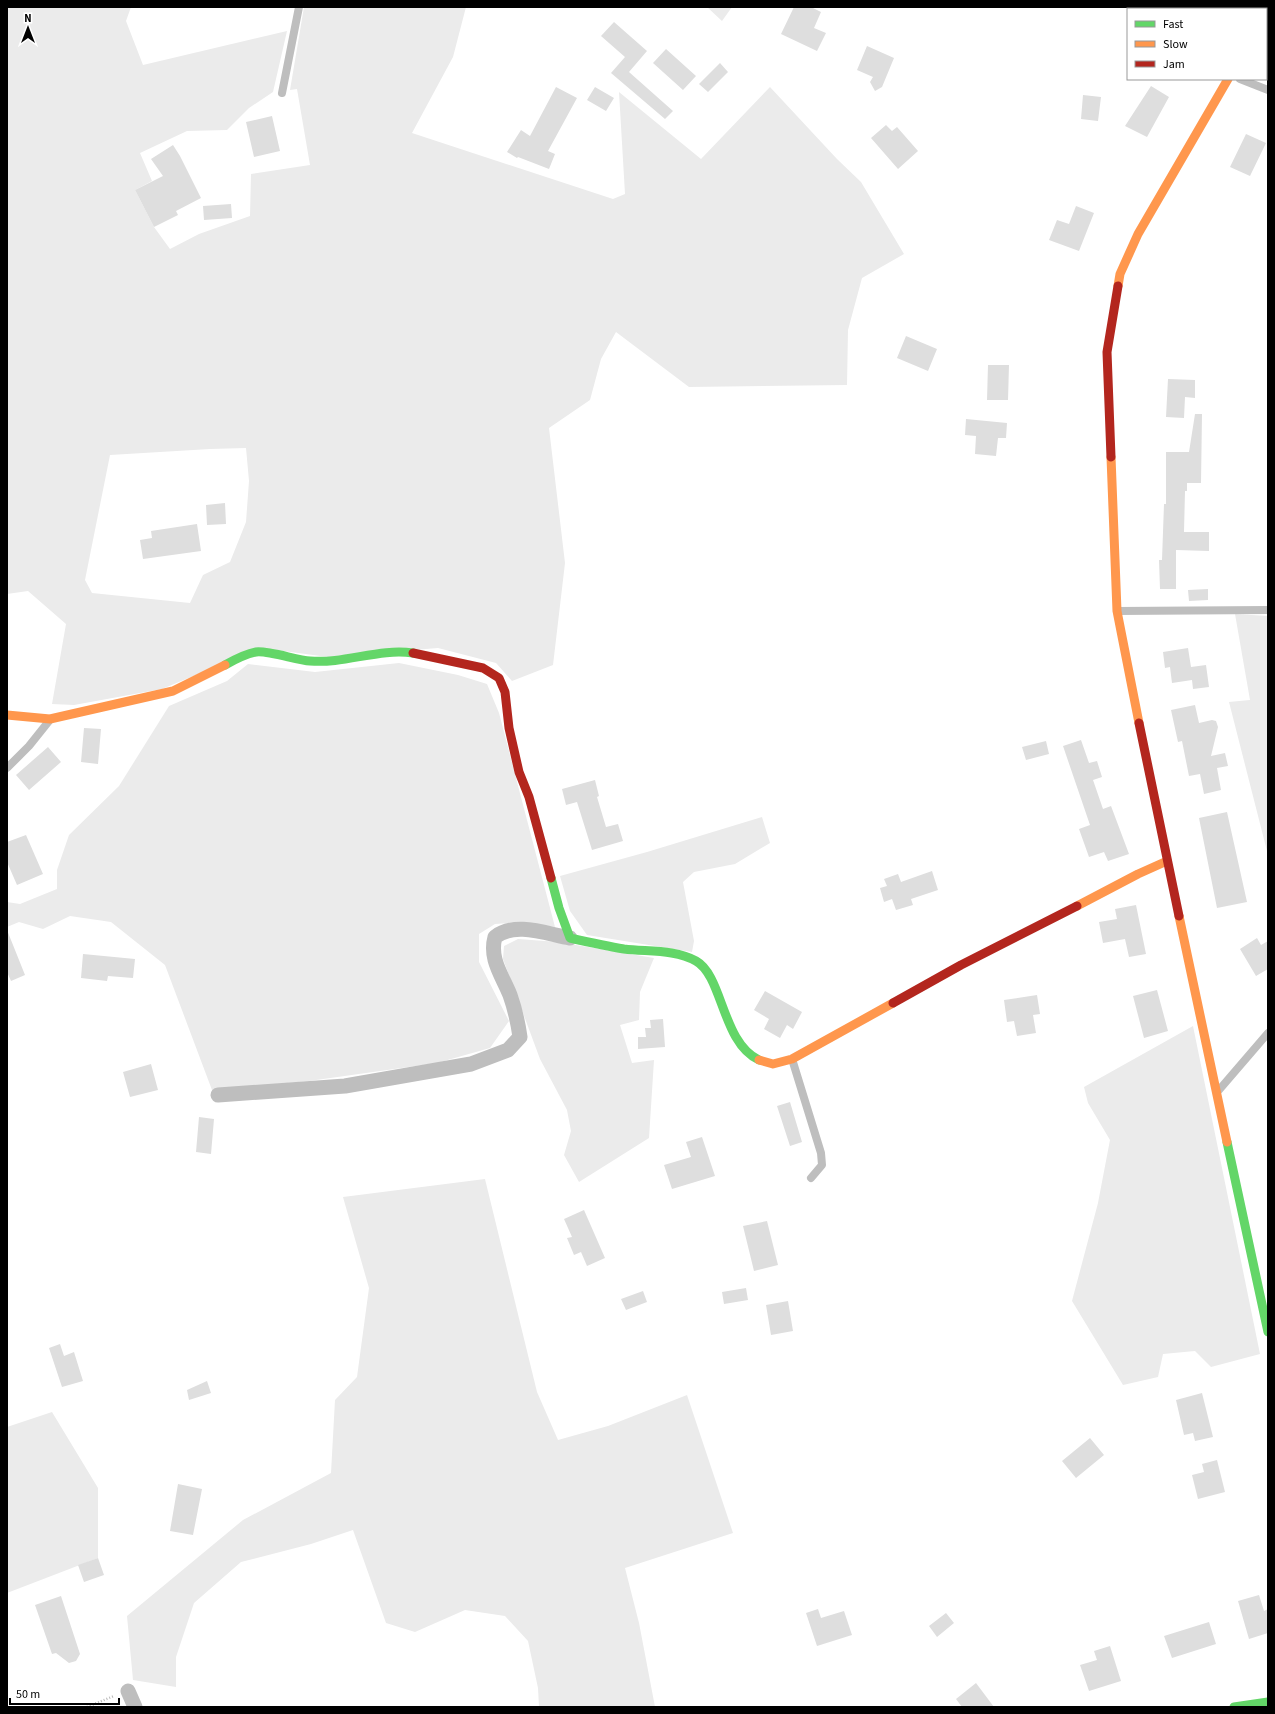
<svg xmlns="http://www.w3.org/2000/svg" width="1275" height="1714" viewBox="0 0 1275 1714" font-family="'Source Sans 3',sans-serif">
	<rect width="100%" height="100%" fill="#fff"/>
	<path fill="#ebebeb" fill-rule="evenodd" d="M7,7h124l-5,14 17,44 144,-34 -14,61 -24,16 -22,22 -40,1 -47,22 12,28 -17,9 19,37 16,22 29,-15 51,-18 1,-42 59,-9 -13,-76 -7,1 14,-83h162l-13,50 -41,76 201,66 12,-5 -6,-102 82,67 69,-72 67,72 24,23 43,72 -42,24 -14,52 -1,55 -158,2 -73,-55 -15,27 -11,41 -41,28 16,135 -12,102 -41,16 -16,-18 -58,-15 -110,9 -67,-9 -99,41 -88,16 -22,-1 14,-80 -38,-33 -21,3zM246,448l3,33 -3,41 -16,40 -27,13 -13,28 -98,-10 -7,-13 25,-125 100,-6z
		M707,7h25l-10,14z
		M1235,614l33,2v239l-39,-153 21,-2z
		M399,663l59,12 29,9 12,29 56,214 -31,-5 -29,2 -16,10v28l30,59 -19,27 -53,15 -128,18 -97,9 -47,-125 -54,-43 -41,-6 -27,13 -24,-7 -12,5v-25l13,2 37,-15v-19l12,-35 50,-49 50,-80 58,-25 21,-17 67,8z
		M762,817l8,26 -35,21 -41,8 -11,10 11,59 -2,11 -105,-17 -17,-24 -10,-35 87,-24z
		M518,939l40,3 96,16 -14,34 -1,28 -19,5 12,38 22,-3 -5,78 -70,44 -15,-27 7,-24 -4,-21 -27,-51 -37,-100 1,-13z
		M1193,1026l67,328 -49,13 -16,-16 -32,3 -5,23 -35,8 -51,-84 26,-98 12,-63 -22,-37 -4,-16z
		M485,1179l52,213 21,48 50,-14 79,-31 46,138 -108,35 14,55 16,84h-116l-1,-19 -10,-47 -23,-25 -40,-6 -50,22 -29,-9 -33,-93 -42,14 -70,18 -47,41 -18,54v30l-43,-7 -6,-64 116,-96 88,-47 4,-73 22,-23 12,-89 -26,-91z
		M52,1412l46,76v70l-91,35v-166z"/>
	<path fill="#dedede" d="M794,7h17l10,5 -7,16 12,5 -9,18 -36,-17z
		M614,22l33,29 -18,21 44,39 -8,8 -54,-46 14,-16 -24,-21z
		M867,46l27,12 -12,29 -7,4 -5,-9 3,-5 -16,-7z
		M666,49l30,27 -13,14 -30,-27z
		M720,63l8,9 -20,20 -9,-8z
		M1151,86l18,11 -22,40 -22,-11z
		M556,87l21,11 -29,53 7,3 -6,15 -31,-12 -1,1 -10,-6 14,-22 9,6z
		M595,87l19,11 -8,13 -19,-11z
		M1083,95l18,2 -3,24 -17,-2z
		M272,116l8,35 -26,6 -8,-35z
		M886,125l6,6 5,-4 21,24 -20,18 -27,-31z
		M1246,134l20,9 -16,33 -20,-9z
		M173,145l7,11 21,42 -25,13 2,4 -24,12 -19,-37 28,-14 -12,-17z
		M231,204l1,14 -28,2 -1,-14z
		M1076,206l18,7 -15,38 -30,-11 8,-20 12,4z
		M906,336l31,13 -9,22 -31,-13z
		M988,365h21l-1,35h-21z
		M1168,379l27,1v18l-10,-1 -1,21 -18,-1z
		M1195,414h7l-1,69h-14v8h-2l-1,41h25v19l-33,-1v39h-16l-1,-29h3l2,-56h2v-52h23z
		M966,419l41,4 -1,15h-8l-2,18 -21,-2 1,-18 -11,-1z
		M225,503l1,21 -19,1 -1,-20z
		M197,524l4,27 -58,8 -3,-19 12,-2 -1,-7z
		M1208,589v11l-19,1 -1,-11z
		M1188,648l3,19 15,-2 3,22 -16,2 -1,-9 -20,3 -2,-16 -5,1 -2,-16z
		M1195,705l4,18 13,-3 4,1 2,6 -7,29 14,-3 3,13 -11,2 4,22 -17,4 -4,-20 -11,2 -7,-35 -4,1 -7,-32z
		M84,728l17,1 -3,35 -17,-2z
		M1081,740l8,23 8,-2 5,16 -9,3 10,29 8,-3 18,48 -21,7 -4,-9 -15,5 -10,-28 11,-4 -27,-79z
		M1046,741l3,13 -23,6 -4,-13z
		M48,747l13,15 -32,28 -13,-15z
		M595,780l4,16 -2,1 9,30 12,-3 5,17 -31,9 -15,-48 -11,3 -4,-16z
		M1227,812l20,90 -30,6 -18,-90z
		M26,835l17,39 -26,11 -10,-23v-20z
		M932,871l6,19 -27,9 2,6 -17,5 -4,-11 -8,3 -4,-14 7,-2 -3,-7 14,-5 3,8z
		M1136,905l10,49 -17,3 -4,-18 -22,4 -4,-21 18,-3 -2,-10z
		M7,930l18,45 -14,6 -4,-9z
		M1257,938l4,7 7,-4v28l-12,7 -16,-27z
		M83,954l52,5 -2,19 -25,-2 -1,5 -26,-3z
		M1157,990l11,41 -24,7 -11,-42z
		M765,991l37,21 -9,17 -6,-4 -7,13 -16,-9 5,-10 -15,-9z
		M1037,995l3,19 -7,1 3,18 -19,3 -3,-15 -7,1 -3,-22z
		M663,1019l2,28 -27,2v-12h8l-1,-9h6l-1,-8z
		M151,1064l7,26 -28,7 -7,-25z
		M790,1102l12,40 -12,4 -13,-40z
		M199,1117l15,2 -3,35 -15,-2z
		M702,1137l13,39 -43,13 -8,-24 27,-8 -5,-15z
		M584,1210l21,48 -18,8 -6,-14 -7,3 -7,-17 5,-1 -8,-18z
		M767,1221l11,44 -24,6 -11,-45z
		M746,1288l2,12 -24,4 -2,-12z
		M643,1291l4,11 -21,8 -5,-11z
		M788,1301l5,30 -22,4 -5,-30z
		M60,1344l4,12 10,-4 9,29 -21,6 -13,-39z
		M207,1381l4,12 -22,7 -2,-10z
		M1202,1393l11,44 -18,4 -2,-8 -9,2 -8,-35z
		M1090,1438l14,17 -28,23 -14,-17z
		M1217,1460l8,32 -27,7 -6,-24 12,-3 -2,-8z
		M178,1484l24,5 -9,46 -23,-4z
		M98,1558l6,17 -20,7 -6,-17z
		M1259,1595l5,16 4,-2v24l-19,6 -11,-38z
		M61,1596l19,58 -4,7 -7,2 -13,-10 -4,1 -17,-49z
		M818,1609l3,9 23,-7 8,24 -35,11 -11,-33z
		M946,1613l8,10 -17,14 -8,-11z
		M1209,1622l7,22 -44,14 -8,-22z
		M1110,1646l11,35 -32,10 -9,-26 17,-5 -3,-9z
		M976,1683l18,24h-32l-6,-8z"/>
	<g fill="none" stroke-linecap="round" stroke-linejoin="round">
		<path stroke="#b9b9b9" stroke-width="2.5" stroke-dasharray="1 2" stroke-linecap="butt" d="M87,1707l27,-11"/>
		<path stroke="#bebebe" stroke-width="8" d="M1240,79l28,11
			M282,93l17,-86
			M1117,611l151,-1
			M7,768l22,-22 20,-25
			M792,1059l29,94 1,12 -11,13
			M1219,1090l49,-57"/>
		<path stroke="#bebebe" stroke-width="15" d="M218,1095l127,-9 126,-22 37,-14 12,-13c-2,-14 -5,-28 -10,-42 -8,-20 -21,-36 -15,-58 20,-16 52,-3 75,1
			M128,1691l7,16"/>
		<path stroke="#63d668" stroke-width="9" d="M225,665c9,-5 20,-11 31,-13 10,-2 41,8 54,9 35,3 69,-13 103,-8
			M551,878l8,30 11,30c18,4 36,8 54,11 23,3 51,0 72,12 27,15 26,82 63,99
			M1227,1142l41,190
			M1234,1707l34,-5"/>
		<path stroke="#ff974d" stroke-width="9" d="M1118,286l2,-12 18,-40 90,-155
			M1111,457l6,154 22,112
			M7,715l43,4 123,-28 52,-26
			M1077,906l61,-32 29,-13
			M1179,916l48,226
			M759,1060l14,4 19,-5 101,-56"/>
		<path stroke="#b3261e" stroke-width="9" d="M1266,11l2,-4
			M1111,457l-4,-105 11,-66
			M413,653l70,15 16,10 6,14 4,36 10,44 10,25 22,81
			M1139,723l40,193
			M893,1003l68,-38 116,-59"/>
	</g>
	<rect width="1275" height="1714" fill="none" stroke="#000000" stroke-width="16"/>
	<rect x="1127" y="8" width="140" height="72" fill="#ffffff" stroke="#999999"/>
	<rect x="1135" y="21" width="20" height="6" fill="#63d668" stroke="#999999"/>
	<text x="1163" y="28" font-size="12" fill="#000000">Fast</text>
	<rect x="1135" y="41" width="20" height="6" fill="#ff974d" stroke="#999999"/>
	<text x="1163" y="48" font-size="12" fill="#000000">Slow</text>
	<rect x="1135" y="61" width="20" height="6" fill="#b3261e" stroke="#999999"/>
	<text x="1163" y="68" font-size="12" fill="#000000">Jam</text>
	<g transform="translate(28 28)" stroke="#ffffff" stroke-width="3" paint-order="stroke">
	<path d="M0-3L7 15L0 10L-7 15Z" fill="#000000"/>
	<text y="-6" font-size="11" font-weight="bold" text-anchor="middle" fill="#000000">N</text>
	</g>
	<path d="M10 1698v6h109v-6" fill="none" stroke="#000000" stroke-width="2"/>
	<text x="16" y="1698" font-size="12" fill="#000000" stroke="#ffffff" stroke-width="3" paint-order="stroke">50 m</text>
</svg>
